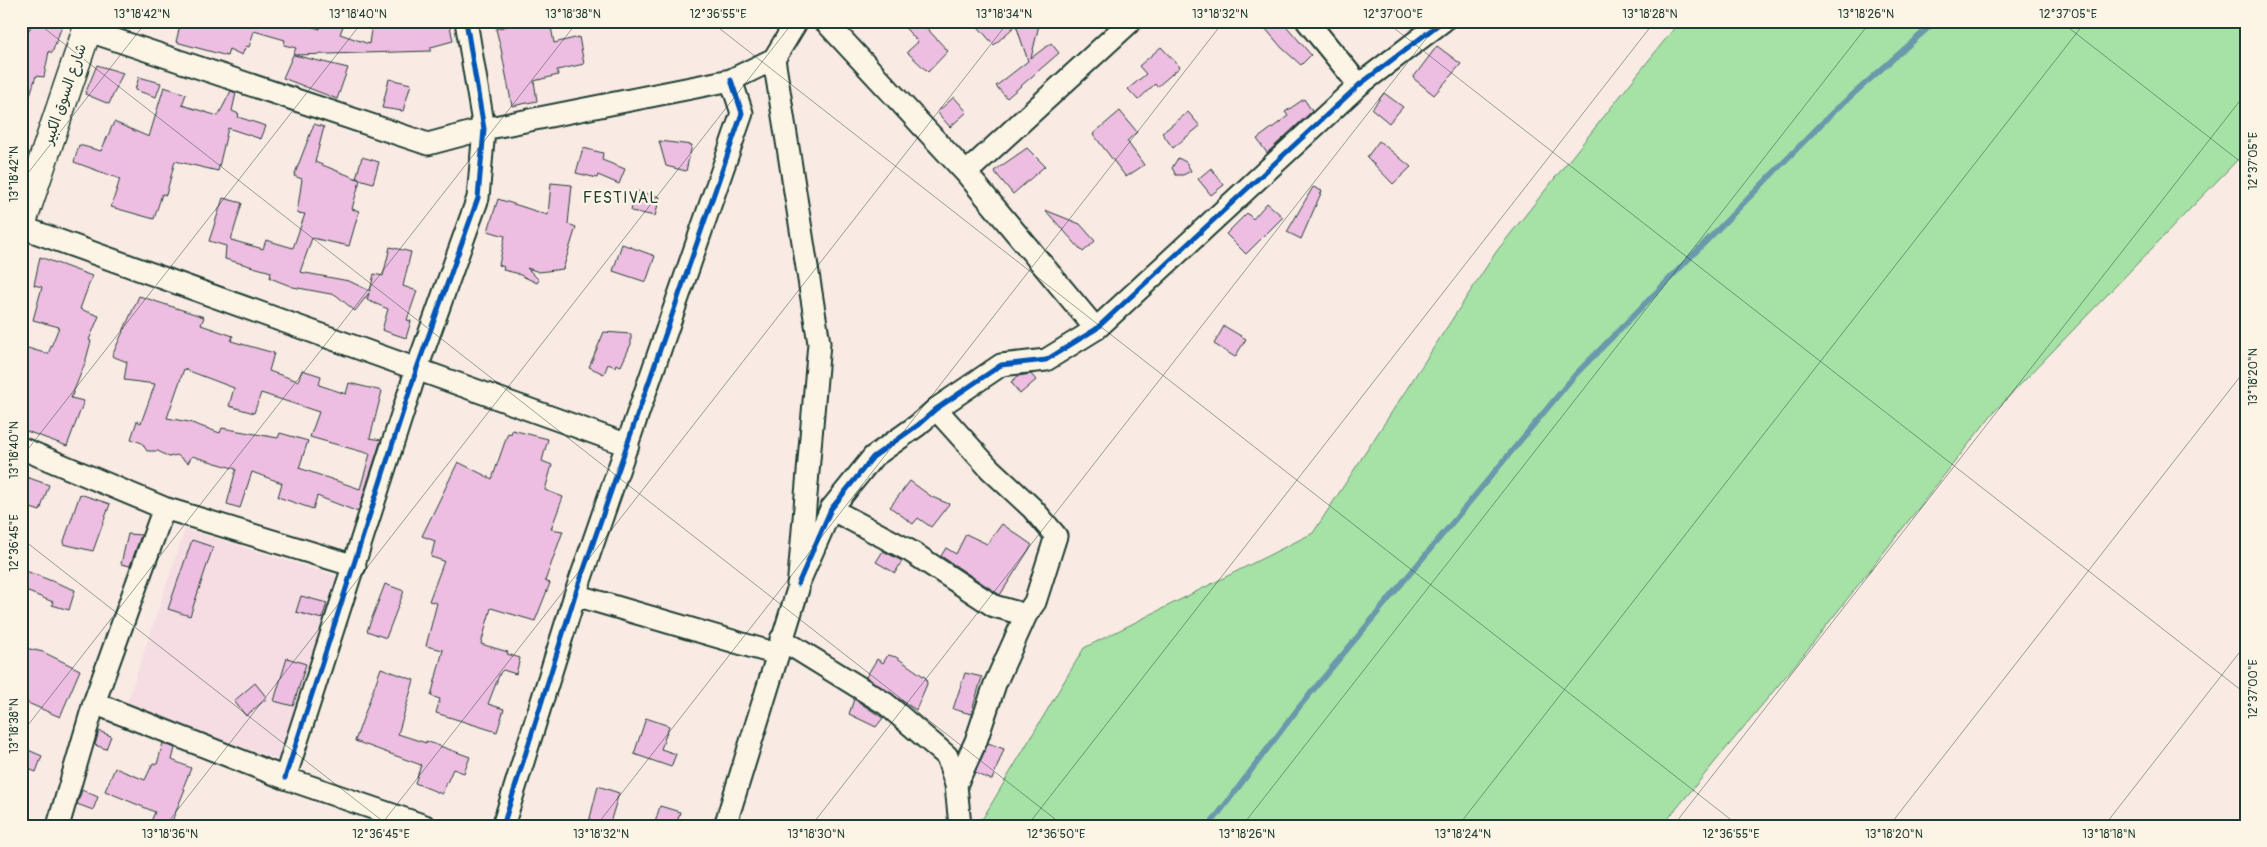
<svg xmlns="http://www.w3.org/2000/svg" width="2267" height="847" viewBox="0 0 2267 847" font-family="Pangolin,'Playpen Sans Arabic',sans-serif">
	<rect width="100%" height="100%" fill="#f9eae4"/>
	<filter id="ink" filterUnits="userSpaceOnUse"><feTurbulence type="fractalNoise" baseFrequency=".02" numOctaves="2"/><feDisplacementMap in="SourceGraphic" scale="10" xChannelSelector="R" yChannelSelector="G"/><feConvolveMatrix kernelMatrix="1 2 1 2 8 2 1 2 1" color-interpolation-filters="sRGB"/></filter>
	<g filter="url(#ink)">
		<path fill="#f5dde3" d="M185,529l160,50 -60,183 -159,-56z"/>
		<path fill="#a6e1a6" stroke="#628f6d" d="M1680,21h566v130l-253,262 -188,240 -143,173h-707l28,-8 101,-170 229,-115 183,-281z"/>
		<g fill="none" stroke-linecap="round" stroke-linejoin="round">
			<path stroke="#6999ab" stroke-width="5.5" d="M1209,826l91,-120 275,-331 258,-263 103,-91"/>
		</g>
		<path fill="#edbee1" stroke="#1f3d34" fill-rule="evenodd" d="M33,21h18l11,5 -10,27 -3,-2 -5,26 -8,-1 -11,35h-4v-84l8,3z
			M181,21h111l28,8 2,-8h23l-5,13 29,10 3,-22 37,4v-5h40l4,20 -22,6v4l-137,4 54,13 -11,31 -54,-21 13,-30 -12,-3 1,-5 -31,-9 -5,16 -3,-1 -4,9 -13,-6 -2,7 -51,-14z
			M525,21h25l4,22 25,-6 5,27 -27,6 1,5 -24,6 3,20 -25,5 -11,-57 -5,-20z
			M899,21h21l28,30 -20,21 -21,-20 11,-10z
			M973,21h67l-9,37 20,-15 8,10 -52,45 -11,-12 32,-25 -12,-36 -22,20z
			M1259,21h23l29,34 -10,10 -19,-17z
			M1437,46l24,18 -27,31 -21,-17z
			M1161,47l19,20 -23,20 -2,-3 -17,16 -10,-11 18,-15 -7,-8z
			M97,65l26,8 -14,31 -24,-10z
			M139,77l22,6 -5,14 -21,-7z
			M389,79l22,5 -8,27 -21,-3z
			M164,87l22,7 -4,11 36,11 13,-25 5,2 -4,18 7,3 -1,3 28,9 -5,13 -33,-11 -10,43 -43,-10 -9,34 -4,-1 -8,25 -43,-12 9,-28 -46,-17 5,-17 22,6 13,-29 35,15z
			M1384,93l19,14 -14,16 -17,-14z
			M954,97l13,15 -17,15 -13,-15z
			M1304,99l8,12 -45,42 -10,-14 31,-23 -3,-4z
			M1120,111l17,21 -10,9 17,24 -18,12 -33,-43z
			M1188,112l12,14 -27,22 -11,-15z
			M314,124l10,3 -9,35 45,18 -8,29 7,2 -10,35 -37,-8 -12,34 49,9 21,10 4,-17 9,2 7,-29 21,5 -8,34 14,5 -10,29 4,1 -5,17 -24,-8 6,-21 -21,-9 2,-7 -14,18 -19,-16 -43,-8 -23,-9 1,-6 -46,-13 1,-13 -17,-5 14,-43 19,5 -11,37 32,9 3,-9 27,8 12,-34 -8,-1 5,-34 -8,-3z
			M659,141l33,4 -6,26 -20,-5z
			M1379,141l32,26 -18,17 -26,-27z
			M583,148l20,5 -1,7 23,9 -6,15 -21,-9 -1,3 -21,-5z
			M1027,148l18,18 -32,28 -19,-23z
			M362,157l17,5 -6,21 -17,-5z
			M1178,158l8,4 5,9 -8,4h-7l-4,-7z
			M1211,168l13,17 -13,10 -13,-16z
			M551,183l21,2 -4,39 8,3 -13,42 -24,3 -12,-4 12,12 -2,3 -21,-10 -13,-3 1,-3 -5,-2 6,-29 -17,-5 10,-32 50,16z
			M1313,187l9,4 -21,48 -14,-7z
			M636,191l24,6 -5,19 -24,-5z
			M1267,203l16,14 -37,37 -20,-20 21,-21 6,6z
			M1045,210l35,14 15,17 -12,11z
			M622,244l33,12 -9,26 -33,-11z
			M40,257l52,19 -12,33 19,7 -10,24 2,1 -6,22 -14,35 13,3 -17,45 -46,-17v-83l27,8 11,-27 -26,-7 9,-33 -8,-2z
			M139,296l65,21 -3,8 32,11 -2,5 43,12 -5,18 29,10 4,-11 19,6 -2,9 27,9 3,-11 33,8 -12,47 11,2 -23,72 -41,-16 -4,13 -35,-12 4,-14 -30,-11 -12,36 -13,-4 9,-35 -44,-13 -4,7 -11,-8 -8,2 -11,-6h-11l-5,-8 -11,-4 6,-18 4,2 14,-39 -31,-4 3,-18 -15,-6zM184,369l50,19 -5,18 25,7 7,-20 58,19 -9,25 60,17 -10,35 -61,-21 9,-27 -28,-8 -2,5 -56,-10 -2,5 -31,-11 -22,-4z
			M1224,326l22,13 -11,18 -21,-13z
			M604,332l27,2v10l-10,22 -5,-2 -1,3 -7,-3 -4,10 -15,-7z
			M1031,374l5,6 -16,14 -9,-12 7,-6z
			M512,430l36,9 -6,22 10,4 -7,25 18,7 -12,32 12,2 -18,50 5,2 -15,38 -44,-13 -10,36 27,8 -1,2 13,4 -4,16 -13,-4 -3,3 -12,31 16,5 -7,23 -61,-19 4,-14 -9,-3 12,-46 -17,-4 11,-43 -8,-2 15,-40 -13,-4 4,-16 -13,-5 36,-74 34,17 16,-46 3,1z
			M21,475l28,10 -9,26 -19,-6z
			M910,481l22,16 17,7 -18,23 -13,-9 -5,6 -23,-17z
			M80,494l30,10 -17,47 -30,-7z
			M1002,524l30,21 -32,50 -59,-39 5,-8 10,6 10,-20 21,10z
			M128,534l13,1 -11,31 -9,-2z
			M192,540l21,7 -23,69 -22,-7z
			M883,551l19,10 -7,12 -19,-11z
			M21,569l54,21 -6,20 -17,-5 1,-3 -32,-13z
			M385,584l19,7 -18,47 -19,-7z
			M301,596l26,7 -5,16 -26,-7z
			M21,647l22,5 37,18 -20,47 -39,-17z
			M888,655l8,2 30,21 1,6 -11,26 -50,-33 11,-18 6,4z
			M287,658l19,6 -13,42 -19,-5z
			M381,668l33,12 -16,54 28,9v-2l44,16 -6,16 -11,-4 -11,25 -27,-11 6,-18 -66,-24z
			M965,673l17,4 -11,37 -18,-5z
			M255,683l12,15 -21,18 -12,-15z
			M854,699l29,19 -7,9 -27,-13z
			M646,718l23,8 -8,23 15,5 -5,13 -37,-13z
			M99,731l12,5 -5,13 -11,-4z
			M163,743l12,5 -3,12 19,8 -8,20 2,1 -15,37h-21l6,-14 -50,-21 10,-23 30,12 8,-17 4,1z
			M988,743l16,6 -12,31 -17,-7z
			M21,747l21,9 -6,16 -15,-6z
			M598,786l21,7 -10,33h-21z
			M82,790l16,7 -5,13 -16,-6z
			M660,806l20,6 -4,14h-22z"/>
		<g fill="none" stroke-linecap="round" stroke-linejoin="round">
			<g stroke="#1f3d34" stroke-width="25">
				<path id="street" d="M825,21l141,152 130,156
					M1307,21l52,64
					M86,30l342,114 56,-15 247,-49 43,-21 23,-38
					M966,173l165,-152
					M21,227l607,218
					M936,409l54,60 42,39 24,28 -21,66 -9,13 -31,69 -19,57 -20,44
					M21,448l143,60 191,58
					M831,509l79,42 84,55 32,9
					M798,584l33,-75 42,-52 45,-32 18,-16 65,-44 45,-5 50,-31 263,-244 84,-64
					M575,595l202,59
					M781,639l105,65 61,52 9,29 4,41
					M94,703l191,75 140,48
					M285,778l132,-410 61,-170 6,-69 -18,-108
					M58,826l36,-123 70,-195
					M503,826l72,-231 167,-482 -11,-33
					M725,826l73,-237 21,-246 -45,-284"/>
			</g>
			<g stroke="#1f3d34" stroke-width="31">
				<path id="secondary" d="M21,225l69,-204"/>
			</g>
			<use href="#street" stroke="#fcf5e5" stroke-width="21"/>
			<use href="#secondary" stroke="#fcf5e5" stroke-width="28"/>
			<g stroke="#fcf5e5" stroke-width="8">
				<path id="cycleway" d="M798,584l33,-75 42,-52 45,-32 18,-16 65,-44 45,-5 50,-31 263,-244 84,-64
					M285,778l132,-410 61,-170 6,-69 -18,-108
					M503,826l72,-231 167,-482 -11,-33"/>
			</g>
			<use href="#cycleway" stroke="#0057b8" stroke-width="5"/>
		</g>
	</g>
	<path fill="none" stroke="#1f3d34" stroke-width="1" stroke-opacity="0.45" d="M35,21l1029,805M710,21l1029,805M1385,21l861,673M2060,21l186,145M21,182l126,-161M21,458l342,-437M21,538l368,288M21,734l557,-713M165,826l629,-805M380,826l629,-805M596,826l628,-805M811,826l629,-805M1027,826l628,-805M1242,826l629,-805M1458,826l628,-805M1673,826l573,-733M1889,826l357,-457M2104,826l142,-182"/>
	<g text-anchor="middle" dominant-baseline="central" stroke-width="4.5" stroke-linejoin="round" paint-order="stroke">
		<g font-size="15" fill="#1f3d34" stroke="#fcf5e5">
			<text transform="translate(65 94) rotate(-71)">شارع السوق الكبير</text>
		</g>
		<g font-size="16" letter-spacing="1" fill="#1f3d34" stroke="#fcf5e5">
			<text x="621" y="198">FESTIVAL</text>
		</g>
	</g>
	<rect width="2267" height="847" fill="none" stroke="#fcf5e5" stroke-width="55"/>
	<rect x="28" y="28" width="2212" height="792" fill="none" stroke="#1f3d34" stroke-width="2"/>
	<g font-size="12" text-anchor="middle" fill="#1f3d34">
		<text x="142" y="18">13°18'42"N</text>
		<text x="358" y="18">13°18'40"N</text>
		<text x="573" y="18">13°18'38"N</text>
		<text x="718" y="18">12°36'55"E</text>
		<text x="1004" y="18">13°18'34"N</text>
		<text x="1220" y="18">13°18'32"N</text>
		<text x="1393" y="18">12°37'00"E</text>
		<text x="1650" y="18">13°18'28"N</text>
		<text x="1866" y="18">13°18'26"N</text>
		<text x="2068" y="18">12°37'05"E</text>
		<text transform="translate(2253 161) rotate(-90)" y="4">12°37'05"E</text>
		<text transform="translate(14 174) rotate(-90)" y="4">13°18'42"N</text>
		<text transform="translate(2253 377) rotate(-90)" y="4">13°18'20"N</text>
		<text transform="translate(14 450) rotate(-90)" y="4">13°18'40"N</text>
		<text transform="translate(14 543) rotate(-90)" y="4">12°36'45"E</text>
		<text transform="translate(2253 689) rotate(-90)" y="4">12°37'00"E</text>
		<text transform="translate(14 726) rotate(-90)" y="4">13°18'38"N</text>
		<text x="170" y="838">13°18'36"N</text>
		<text x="381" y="838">12°36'45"E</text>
		<text x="601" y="838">13°18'32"N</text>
		<text x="816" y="838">13°18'30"N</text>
		<text x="1056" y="838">12°36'50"E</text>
		<text x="1247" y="838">13°18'26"N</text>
		<text x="1463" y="838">13°18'24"N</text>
		<text x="1731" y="838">12°36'55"E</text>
		<text x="1894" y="838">13°18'20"N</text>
		<text x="2109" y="838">13°18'18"N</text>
	</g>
</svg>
